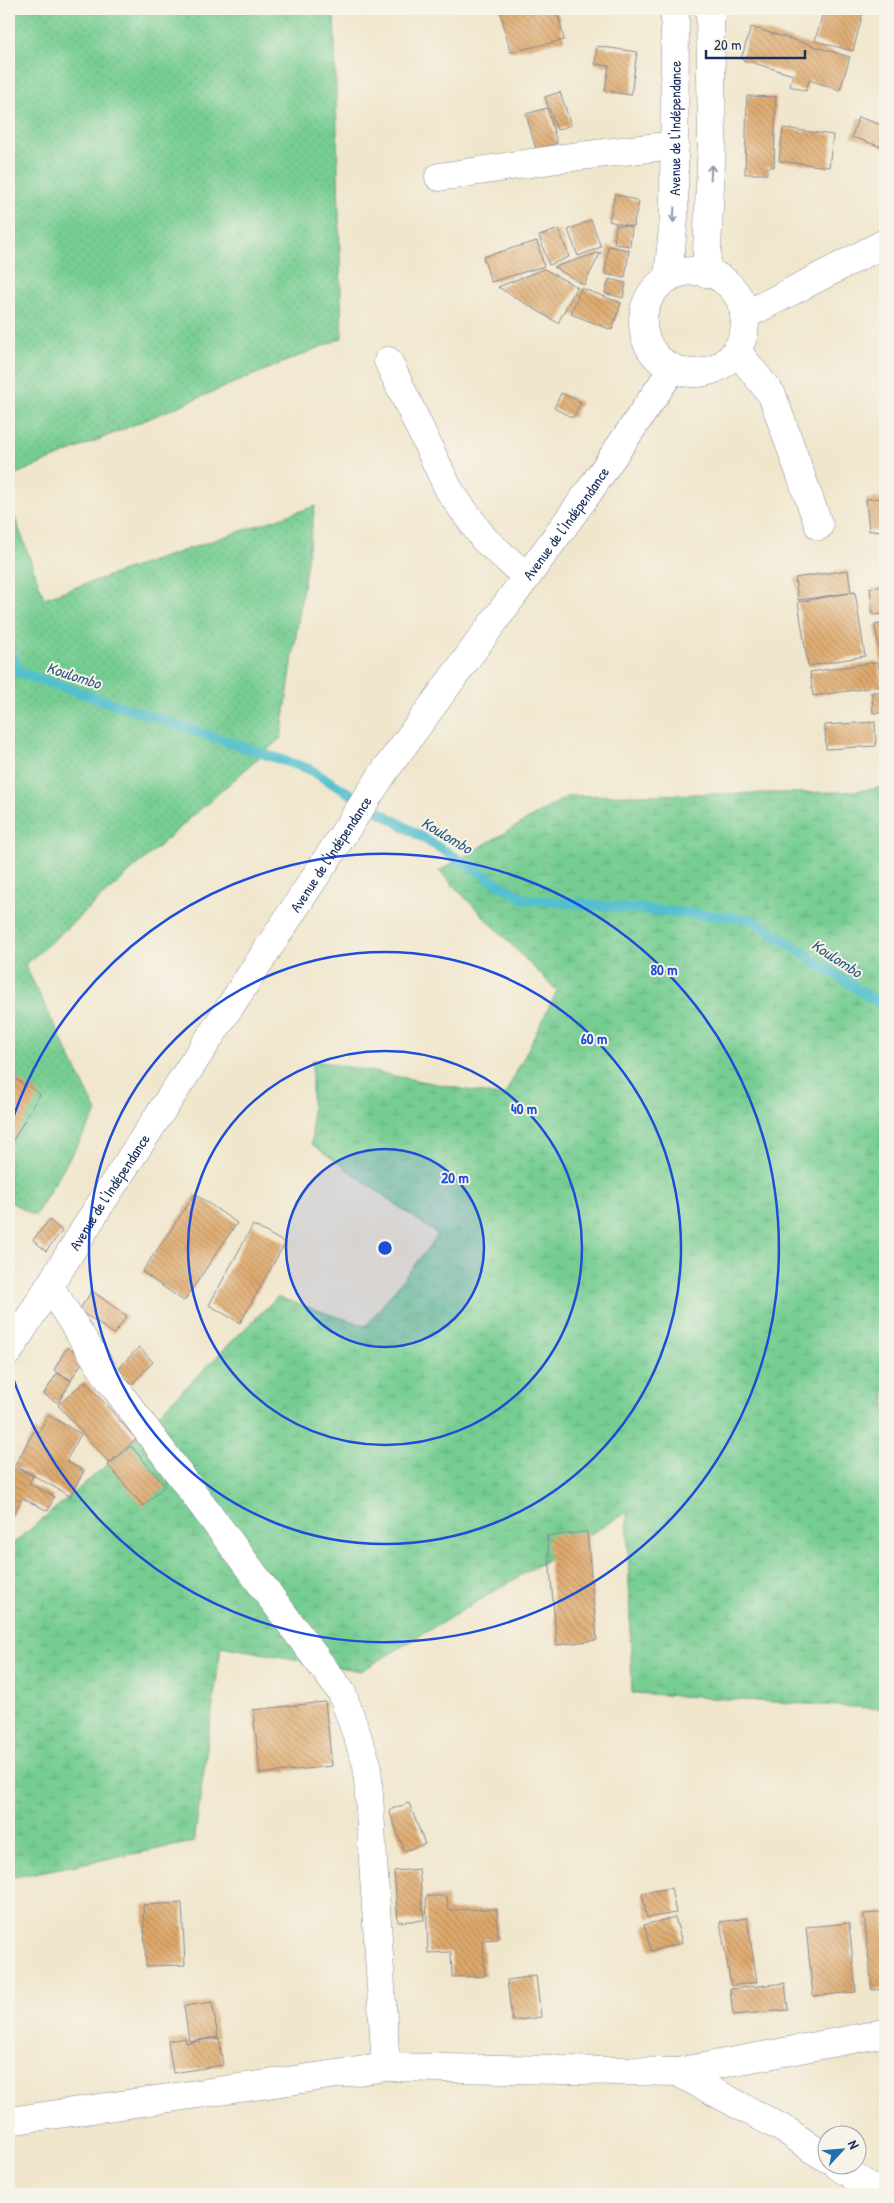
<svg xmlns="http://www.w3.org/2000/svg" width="894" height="2203" viewBox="0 0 894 2203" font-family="'Patrick Hand',sans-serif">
	<defs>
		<pattern id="grass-dots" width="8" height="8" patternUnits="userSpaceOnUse" patternTransform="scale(1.25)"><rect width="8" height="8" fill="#76cd92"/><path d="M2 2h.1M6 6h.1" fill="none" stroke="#66b080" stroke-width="1.8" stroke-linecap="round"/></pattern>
		<pattern id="wetland-marsh" width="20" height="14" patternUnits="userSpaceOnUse" patternTransform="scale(1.25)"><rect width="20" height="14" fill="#76cd92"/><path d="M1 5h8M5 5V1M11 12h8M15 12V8" fill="none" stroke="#66b080"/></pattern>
		<pattern id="building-back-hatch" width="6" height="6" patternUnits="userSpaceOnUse" patternTransform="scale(1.25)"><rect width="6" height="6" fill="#dfa96c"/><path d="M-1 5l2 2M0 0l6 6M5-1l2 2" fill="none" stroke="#b48a5c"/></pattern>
	</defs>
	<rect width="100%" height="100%" fill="#f7f3e8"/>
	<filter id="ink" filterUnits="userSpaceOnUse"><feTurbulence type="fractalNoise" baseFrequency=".02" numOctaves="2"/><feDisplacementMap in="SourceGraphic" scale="10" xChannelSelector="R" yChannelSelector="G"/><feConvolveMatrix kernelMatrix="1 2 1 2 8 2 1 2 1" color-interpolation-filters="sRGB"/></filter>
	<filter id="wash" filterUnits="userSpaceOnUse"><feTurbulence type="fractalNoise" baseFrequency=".0096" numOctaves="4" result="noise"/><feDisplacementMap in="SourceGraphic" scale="20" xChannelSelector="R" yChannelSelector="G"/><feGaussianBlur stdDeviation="1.12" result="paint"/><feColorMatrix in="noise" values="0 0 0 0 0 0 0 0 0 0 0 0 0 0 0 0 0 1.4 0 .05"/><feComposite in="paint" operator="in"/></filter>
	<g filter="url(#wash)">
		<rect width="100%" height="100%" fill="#f0e6cc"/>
		<path fill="url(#grass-dots)" stroke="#487e78" d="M9,9h325l8,329 -333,139z
			M9,501l35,97 271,-92 -34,232 -256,227 72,147 -62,104 -26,-15z"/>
		<path fill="url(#wetland-marsh)" stroke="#487e78" d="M885,787v922l-253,-16 -5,-181 -266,159 -140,-25 -27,196 -185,36v-331l99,-83 169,-167 89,29 72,-91 -126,-91v-84l192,37 53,-106 -118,-120 129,-75 278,-4z"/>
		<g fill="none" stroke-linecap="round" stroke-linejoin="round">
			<path stroke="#53bfcf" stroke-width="10" d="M9,645l9,27 291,97 215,130 227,20 134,88"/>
		</g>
		<g id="blocks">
			<path fill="url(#building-back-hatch)" d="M500,9h57l7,31 -54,12z
				M824,9h40l-11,42 -38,-10z
				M751,27l99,30 -10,33 -31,-10 -3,11 -16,-5 3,-11 -52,-16z
				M597,46l40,6 -6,43 -26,-4 4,-25 -14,-2z
				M560,92l11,33 -14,5 -12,-33z
				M747,96l29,1 -2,70h-7v7h-22z
				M547,108l10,35 -21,6 -10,-35z
				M858,117l27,9v22l-33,-11z
				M783,128l50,7 -4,32 -50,-6z
				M615,194l24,7 -6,26 -24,-6z
				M591,220l10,27 -23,9 -10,-26z
				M616,225l16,2 -2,19 -16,-2z
				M559,229l10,28 -20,8 -10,-29z
				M537,241l7,25 -53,16 -8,-25z
				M608,246l21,4 -4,28 -20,-4z
				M601,252l-17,33 -30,-18z
				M544,269l33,18 -19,36 -60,-36z
				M609,279l17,4 -3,15 -18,-5z
				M581,288l40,15 -9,27 -41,-16z
				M561,393l20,9 -8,16 -19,-10z
				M885,498v32l-16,1 -3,-32z
				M848,570l3,23 4,-1 10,64 -57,10 -10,-64 51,-9 -51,7 -3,-22z
				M885,586v28l-12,1 -3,-27z
				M885,623v58h-1l-9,-56z
				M878,662l4,24 -69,10 -3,-24z
				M872,692h13v21h-12z
				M875,722l1,24 -50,3 -1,-24z
				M9,1075l31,19 -31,53z
				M195,1194l42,29 -53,78 -42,-29z
				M49,1220l13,11 -16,20 -13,-11z
				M253,1225l32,18 -45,80 -31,-18z
				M92,1291l35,25 -13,18 -35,-24z
				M67,1347l18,11 -14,22 -17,-10z
				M139,1347l14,15 -21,22 -15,-14z
				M57,1373l14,8 -13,22 -14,-9z
				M85,1381l51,58 -27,24 -51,-58z
				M48,1415l33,19 -15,27 18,10 -14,25 -55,-31 19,-34 4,2z
				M131,1446l34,40 -22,20 -35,-41z
				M14,1467l19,9 -4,8 25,12 -6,15 -26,-13 -11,21 -2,-2v-40z
				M587,1532l10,108 -40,5 -10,-109z
				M325,1702l7,64 -72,8 -7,-64z
				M409,1803l16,41 -21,7 -15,-41z
				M419,1869l5,51 -26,2 -4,-51z
				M671,1888l5,25 -29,5 -5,-25z
				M426,1896h21l1,14 49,-1 1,30 -15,1 2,36 -33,1 -1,-25 -23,1z
				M182,1903l3,62 -39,1 -3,-61z
				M885,1912v77l-13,1 -8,-76z
				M675,1917l7,26 -31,8 -7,-26z
				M747,1918l10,64 -26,4 -11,-64z
				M849,1923l7,69 -43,4 -7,-69z
				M536,1976l5,41 -29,4 -5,-41z
				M785,1983l3,27 -55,5 -3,-26z
				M212,2002l6,35 -29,4 -5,-35z
				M186,2038v5l33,-5 4,27 -50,8 -5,-32z"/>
		</g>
	</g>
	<g filter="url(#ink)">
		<use href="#blocks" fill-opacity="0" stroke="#868a95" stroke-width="1"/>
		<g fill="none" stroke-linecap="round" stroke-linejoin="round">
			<g stroke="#868a95" stroke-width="29">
				<path id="street" d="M439,177l132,-20 104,-12
					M736,350l36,45 47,131
					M388,361l61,129 35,49 43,38
					M50,1287l58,91 234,315 25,71 19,303
					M677,2072l110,59 39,27
					M838,2166l42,28"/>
			</g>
			<g stroke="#868a95" stroke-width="29">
				<g id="secondary">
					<circle cx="694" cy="322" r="51"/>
					<path d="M706,273l6,-133 -2,-131"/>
					<path id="s1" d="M668,278l6,-60 1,-209"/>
					<path d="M744,316l141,-73"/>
					<path id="s2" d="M9,1351l90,-145 285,-434 204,-279 85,-125"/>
					<path d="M9,2121l377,-54 291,5 208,-39"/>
				</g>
			</g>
			<use href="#street" stroke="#fff" stroke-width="28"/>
			<use href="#secondary" stroke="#fff" stroke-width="28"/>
		</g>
		<defs><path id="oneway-shaft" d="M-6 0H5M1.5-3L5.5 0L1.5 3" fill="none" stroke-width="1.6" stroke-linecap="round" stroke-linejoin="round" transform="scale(1.25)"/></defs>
		<g stroke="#8d97ae">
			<use href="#oneway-shaft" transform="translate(711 172) rotate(-87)"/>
			<use href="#oneway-shaft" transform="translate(674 215) rotate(93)"/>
		</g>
	</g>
	<circle cx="385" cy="1248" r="99" fill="#1d4ed8" fill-opacity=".12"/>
	<g fill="none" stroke="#1d4ed8" stroke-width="2.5">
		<circle cx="385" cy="1248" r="99"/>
		<circle cx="385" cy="1248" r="197"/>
		<circle cx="385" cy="1248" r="296"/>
		<path d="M9 1130A394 394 0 1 1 9 1366"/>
	</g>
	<g text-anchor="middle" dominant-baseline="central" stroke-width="4" stroke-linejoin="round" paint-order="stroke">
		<g font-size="15" fill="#1b2f5e" stroke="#f7f3e8">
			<text stroke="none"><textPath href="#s1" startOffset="150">Avenue de l'Indépendance</textPath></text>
			<text stroke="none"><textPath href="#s2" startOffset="998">Avenue de l'Indépendance</textPath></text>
			<text stroke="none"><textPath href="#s2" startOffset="592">Avenue de l'Indépendance</textPath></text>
			<text stroke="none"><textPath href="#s2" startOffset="188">Avenue de l'Indépendance</textPath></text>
		</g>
		<g font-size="16" font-style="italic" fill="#2c5a80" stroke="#f7f3e8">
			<text transform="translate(74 675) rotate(18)">Koulombo</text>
			<text transform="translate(447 835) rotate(31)">Koulombo</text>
			<text transform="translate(837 958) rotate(33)">Koulombo</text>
		</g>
	</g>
	<circle cx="385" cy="1248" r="8" fill="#1d4ed8" stroke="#f7f3e8" stroke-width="2.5"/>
	<g font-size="15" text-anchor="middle" font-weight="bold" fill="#1d4ed8" stroke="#f7f3e8" stroke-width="4" stroke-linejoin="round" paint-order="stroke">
		<text x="664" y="975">80 m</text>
		<text x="594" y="1044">60 m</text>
		<text x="524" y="1114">40 m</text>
		<text x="455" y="1183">20 m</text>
	</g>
	<rect width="894" height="2203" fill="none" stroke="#f7f3e8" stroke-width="30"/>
	<g transform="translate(842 2150) rotate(64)"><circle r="24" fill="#f7f3e8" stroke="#9fa5b1"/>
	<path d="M0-4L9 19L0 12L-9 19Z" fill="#1f6fb2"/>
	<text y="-8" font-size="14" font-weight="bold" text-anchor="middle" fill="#1b2f5e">N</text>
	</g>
	<path d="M706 50v8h99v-8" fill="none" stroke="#1b2f5e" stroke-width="2.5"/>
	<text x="714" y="50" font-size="15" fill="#1b2f5e" stroke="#f7f3e8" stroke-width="4" paint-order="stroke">20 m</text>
</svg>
